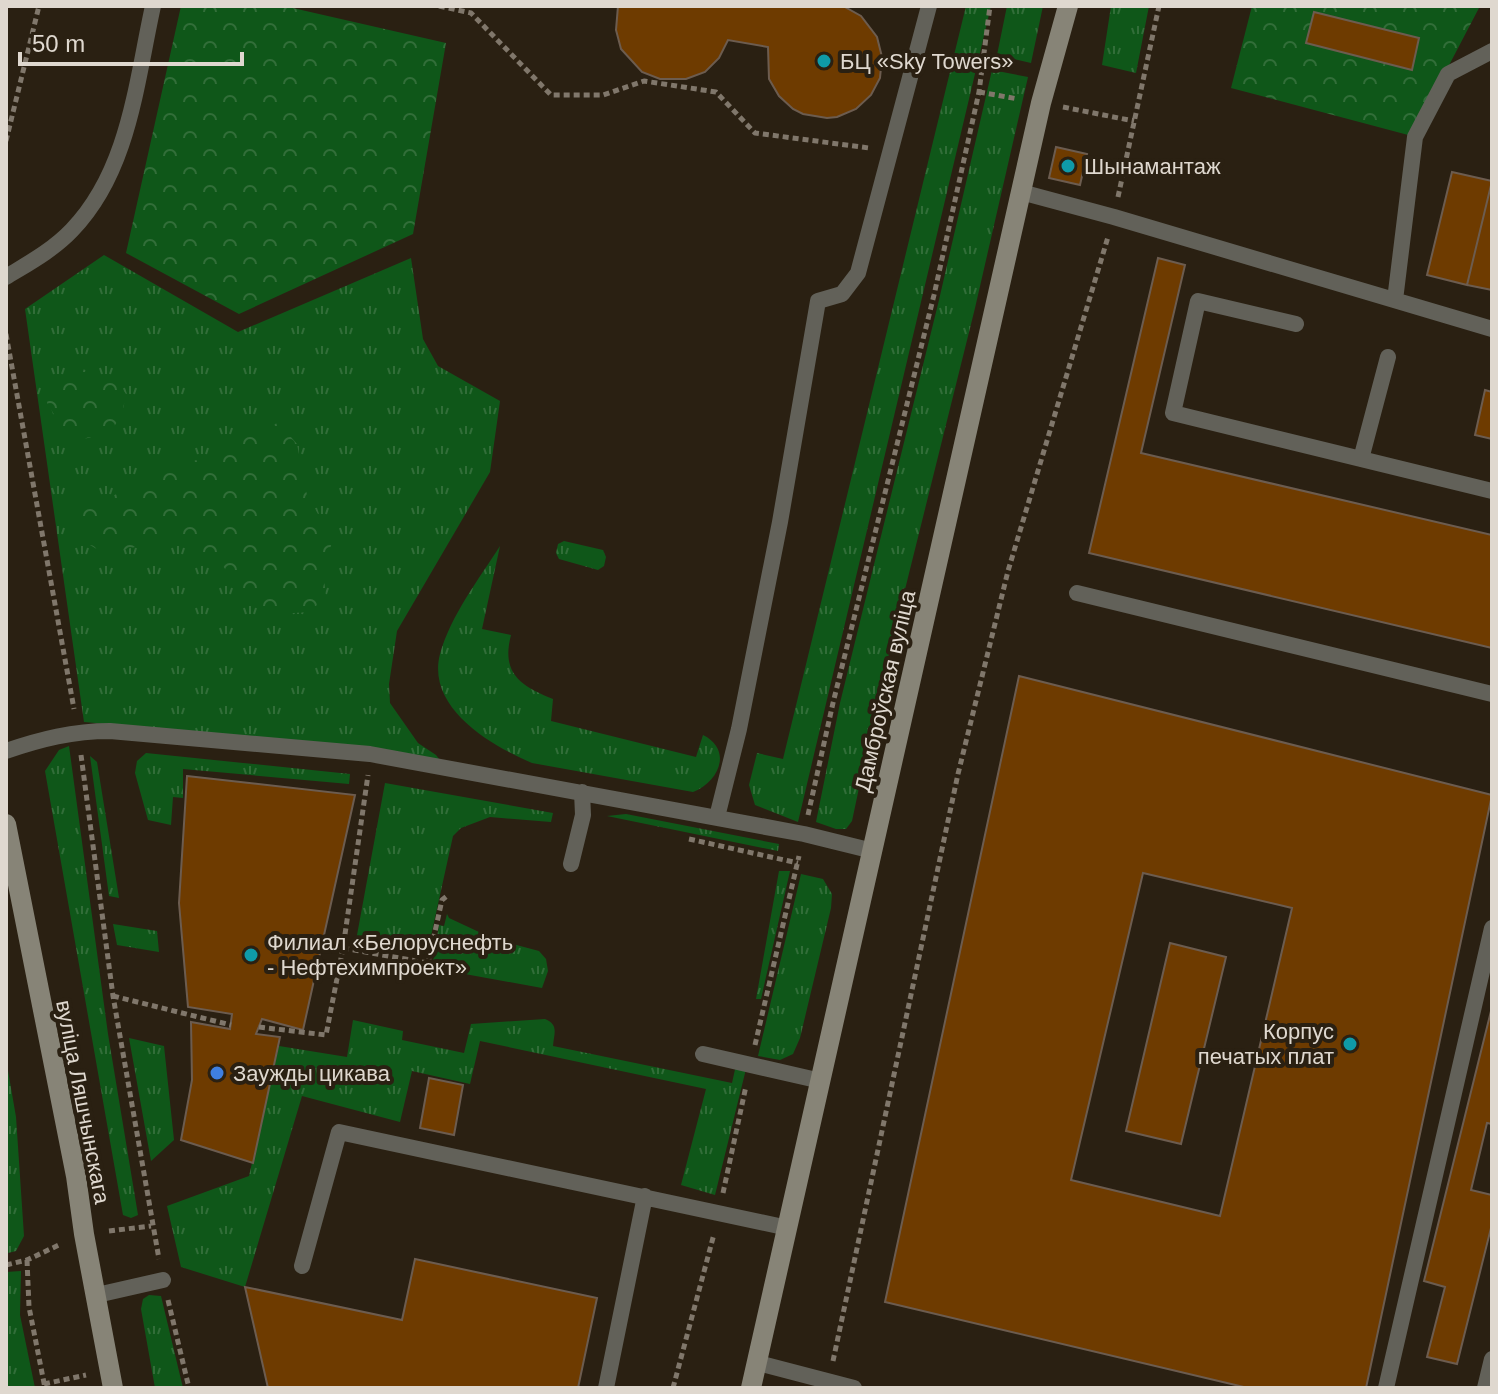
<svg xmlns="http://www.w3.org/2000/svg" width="1498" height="1394" viewBox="0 0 1498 1394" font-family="Arial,sans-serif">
	<defs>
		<pattern id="grass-tufts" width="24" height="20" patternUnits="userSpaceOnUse" patternTransform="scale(2)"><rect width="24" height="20" fill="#0f5719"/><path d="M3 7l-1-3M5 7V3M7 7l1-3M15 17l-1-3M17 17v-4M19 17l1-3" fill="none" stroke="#326e39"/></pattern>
		<pattern id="forest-crowns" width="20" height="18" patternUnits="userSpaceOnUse" patternTransform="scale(2)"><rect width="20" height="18" fill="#0f5719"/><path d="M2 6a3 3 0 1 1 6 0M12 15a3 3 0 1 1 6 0" fill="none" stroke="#326e39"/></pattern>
	</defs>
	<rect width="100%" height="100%" fill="#2a2012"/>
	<path fill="url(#grass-tufts)" d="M966,6h25l-193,816 -43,-17 -6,-20 8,-32 26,6z
		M1007,6h36l-12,57 -34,-8z
		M1111,6h38l-13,67 -34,-8z
		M992,70l36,7 -53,231 -97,390 -26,123 -6,8h-10l-20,-7 24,-119 99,-403z
		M104,255l134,77 173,-74 12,81 15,27 62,35 -10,71 -93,159 -8,53 1,19 28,40 18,12 7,9 -72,-16 -287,-26 -59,-413z
		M564,541l39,9 3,7 -2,9 -6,4 -39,-11 -3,-6 2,-9z
		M500,546l-18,83 29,6c-10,38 9,51 42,64l-2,22 145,36 7,-22c30,15 16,47 -10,57l-161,-29c-40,-17 -106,-55 -92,-109 11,-39 39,-75 60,-108z
		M69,746l39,288 30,181 -7,3 -8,-3 -78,-444 14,-21z
		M146,753l204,21 -1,10 -166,-15v29l-10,-1 -2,28 -23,-5 -13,-47 2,-12z
		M90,756l7,6 22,136 -10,-2z
		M385,783l168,30 -2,9 -61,-5 -29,11 -8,8 -26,118 -72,-8z
		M626,814l153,30 -1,7 -171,-35z
		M779,871h11l-29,128h-5z
		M801,874l22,5 9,15 -1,14 -31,130 -7,16 -13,6 -22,-4z
		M447,914l2,4 45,21 45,12 7,8 2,12 -6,17 -110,-20 7,-43 5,1z
		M113,924l44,7 2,21 -42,-7z
		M545,1019c14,6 9,14 8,27l179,37 4,-18 10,4 -31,126 -34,-10 25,-96 -226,-48 -10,43 -58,-13 -12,51 -98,-26 -57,191 -64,-20 -14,-61 82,-30 30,-130 68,11 6,-37 50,11 -1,9 62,13 7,-29z
		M129,1038l35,8 10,94 -23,21z
		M6,1059l10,58 8,119 -8,15 -8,2z
		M21,1271l-1,44 15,73h-29v-116z
		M149,1295l12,1 22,92h-28l-14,-79 2,-10z"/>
	<path fill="url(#forest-crowns)" d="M181,6h103l162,37 -33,191 -174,80 -113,-61z
		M1252,6h228l-68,130 -181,-48z
		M79,368l36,11 11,15c-6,40 -19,39 -55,48l-24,-39 4,-17z
		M279,423l18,21 10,51 26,45 -10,28 3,30 -18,14 -29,2 -32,-14 -24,-34 -49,-28 -69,16 -25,-15 -12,-33 40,-7 55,-33 63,-11 28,-26z"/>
	<path fill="#6e3b00" stroke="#6c5c4f" stroke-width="2" fill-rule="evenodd" d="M618,6h225l18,10 16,21 5,20 -2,21 -9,17 -15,14 -19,8 -10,1 -24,-4 -10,-5 -14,-13 -10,-17 -1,-32 -40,-7 -9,18 -14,14 -19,7h-26l-18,-7 -21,-23 -5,-19z
		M1314,12l105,26 -7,32 -106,-27z
		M1056,147l31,7 -7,31 -31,-7z
		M1452,172l40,9 -25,104 -40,-10z
		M1492,181v109l-25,-5z
		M1158,258l27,7 -44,188 351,82v113l-403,-95z
		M1485,390l7,2v47l-17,-4z
		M1019,676l473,119 -126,593h-118l-363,-86zM1143,873l149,35 -72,308 -149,-36z
		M187,776l168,19 -52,235 -41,-11 -6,15 24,3 -27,126 -72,-23 11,-60 -1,-58 39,7 2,-15 -44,-7 -9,-104z
		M1170,943l56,14 -45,187 -55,-13z
		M1492,1007v117l-5,-1 -16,67 21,5v29l-35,140 -30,-7 18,-70 -21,-6z
		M429,1078l34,7 -9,50 -34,-7z
		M415,1259l182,39 -19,90h-310l-23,-101 157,33z"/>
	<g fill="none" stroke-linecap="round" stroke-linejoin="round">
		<path stroke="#80776b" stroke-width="5" stroke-dasharray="6 4" stroke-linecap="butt" d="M439,6l32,7 80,82h52l41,-14 72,11 39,41 114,15
			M979,92l39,7
			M1063,107l71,14
			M6,141l33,-135
			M1118,197l41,-191
			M6,334l68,375
			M81,755l32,241 46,263
			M808,815l25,-112 101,-408 45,-203 11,-86
			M689,839l109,24
			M343,948l85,15 14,-63 5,-4
			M113,996l118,29
			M259,1027l67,8 17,-87 25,-173
			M755,1045l44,-189
			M723,1193l23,-107
			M109,1231l42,-5
			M27,1260l2,47 16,81
			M6,1265l21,-5 34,-16
			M168,1300l21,88
			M833,1361l125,-587 50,-203 100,-334
			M44,1384l42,-9
			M673,1388l41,-154"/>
		<path stroke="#626159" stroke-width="16" d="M1021,192l93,25 378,112
			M6,277c23,-14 47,-27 66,-47 57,-59 64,-147 81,-224
			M1395,300l20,-163 33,-63 44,-23
			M1296,324l-98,-23 -25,112 319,78
			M1361,459l27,-102
			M1077,593l415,101
			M6,751c35,-12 67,-20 104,-20l260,23 434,80 69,17
			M717,817l22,-88 41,-207 38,-221 24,-7 16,-21 71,-267
			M571,864l12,-49 -1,-23
			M703,1054l118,27
			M302,1266l37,-134 449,96
			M97,1295l66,-15
			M758,1363l96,25
			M606,1388l39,-192
			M1386,1388l106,-460
			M1485,1388l7,-29"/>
		<path stroke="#878477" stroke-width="20" d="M6,824l70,352 8,58 29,154
			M751,1388l290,-1285 27,-97"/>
	</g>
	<g fill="#0f9aa8" stroke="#2a2012" stroke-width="3">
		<circle cx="824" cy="61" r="8"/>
		<circle cx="1068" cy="166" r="8"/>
		<circle cx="251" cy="955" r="8"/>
		<circle cx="1350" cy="1044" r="8"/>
	</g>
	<circle fill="#3f7fe0" stroke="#2a2012" stroke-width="3" cx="217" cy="1073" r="8"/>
	<g text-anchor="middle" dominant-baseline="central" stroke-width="8" stroke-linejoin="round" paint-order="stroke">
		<g font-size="22" fill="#dfd8cf" stroke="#2a2012" text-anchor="start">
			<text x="840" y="61">БЦ «Sky Towers»</text>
			<text x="1084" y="166">Шынамантаж</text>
			<text x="267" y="942">Филиал «Белоруснефть<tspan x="267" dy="25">- Нефтехимпроект»</tspan></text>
			<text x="1334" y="1031" text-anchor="end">Корпус<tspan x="1334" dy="25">печатых плат</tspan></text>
			<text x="233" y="1073">Заужды цикава</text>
		</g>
		<g font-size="22" fill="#dfd8cf" stroke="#2a2012">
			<text transform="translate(885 691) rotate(-77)">Дамброўская вуліца</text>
			<text transform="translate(83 1102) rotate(79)">вуліца Ляшчынскага</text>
		</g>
	</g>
	<rect width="1498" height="1394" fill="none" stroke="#dfd8cf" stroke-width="16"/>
	<path d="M20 52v12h222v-12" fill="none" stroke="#dfd8cf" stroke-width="4"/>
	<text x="32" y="52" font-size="24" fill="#dfd8cf" stroke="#2a2012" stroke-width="6" paint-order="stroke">50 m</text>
</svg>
